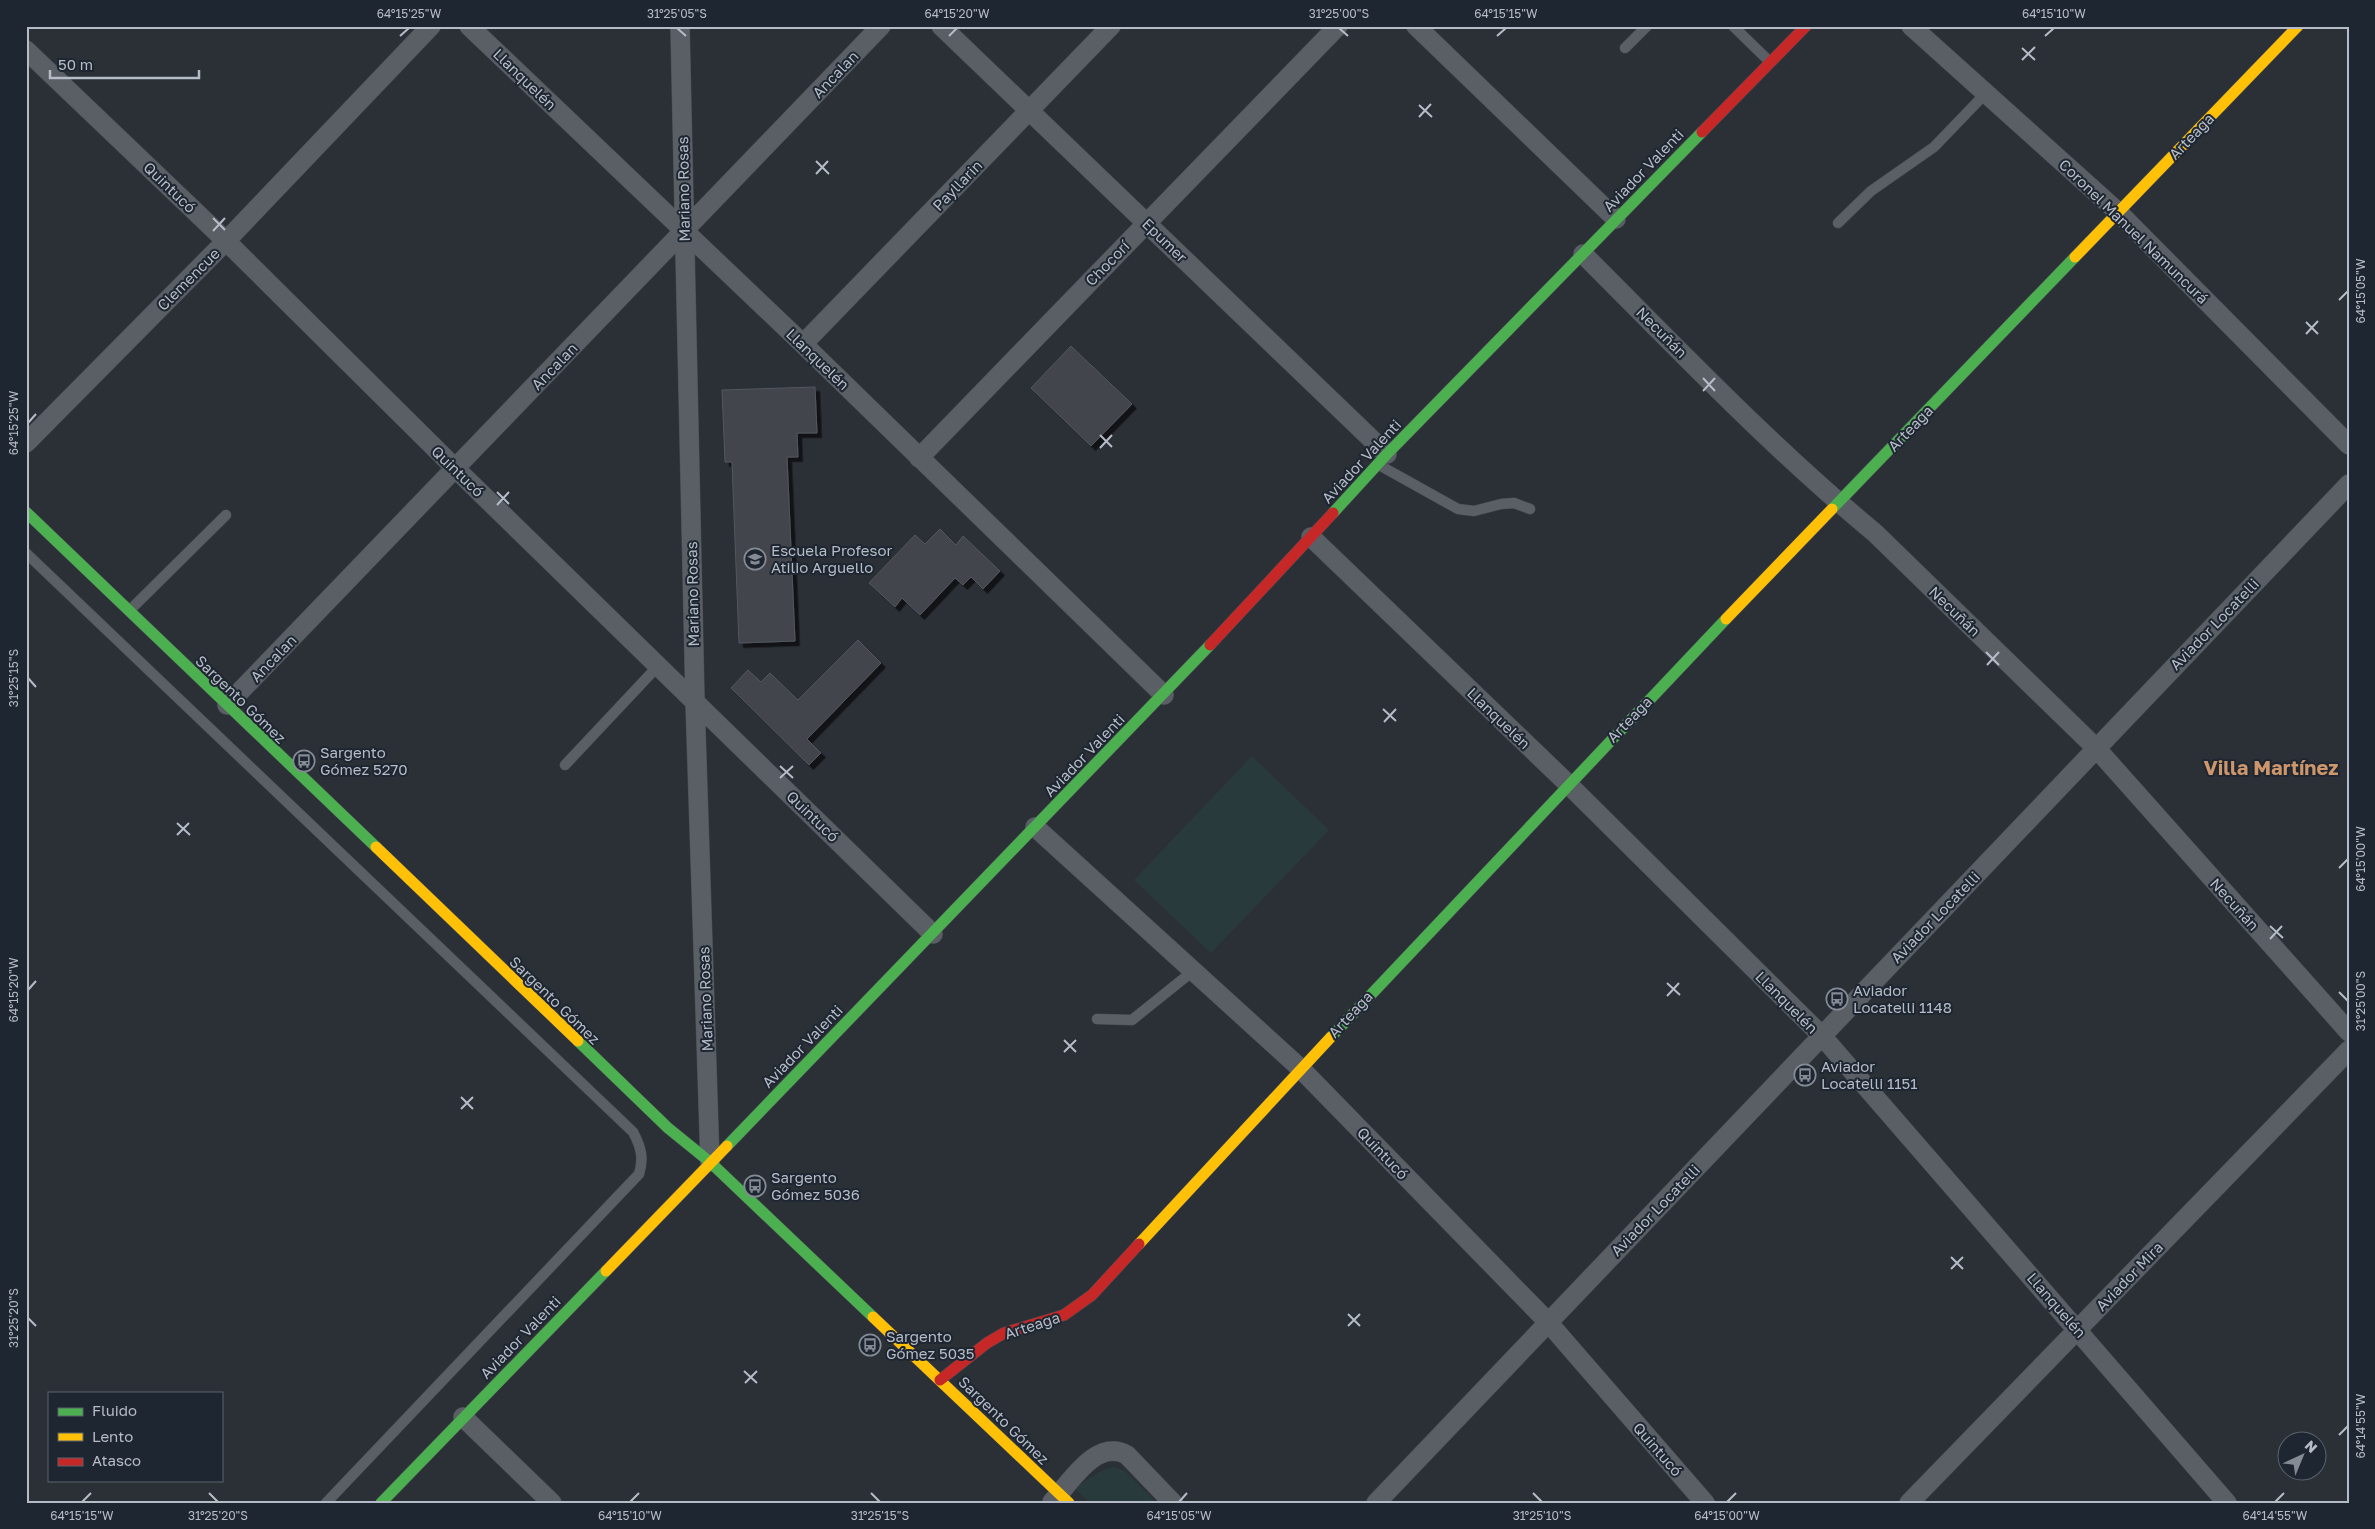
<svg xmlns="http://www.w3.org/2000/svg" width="2375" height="1529" viewBox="0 0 2375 1529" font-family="'Golos Text',sans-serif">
	<defs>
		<filter id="shadow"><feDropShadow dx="4.5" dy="4.5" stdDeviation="0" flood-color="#0009"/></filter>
	</defs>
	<rect width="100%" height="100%" fill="#2b3037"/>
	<path fill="#293a3d" d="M1252,756l77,74 -118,123 -77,-73z
		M1113,1467l12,4 32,32h-67l-16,-15 29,-18z"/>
	<path fill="#42454b" stroke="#52575f" filter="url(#shadow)" d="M1071,346l61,58 -41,42 -60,-58z
		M815,387l2,46h-20l1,24h-11l8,184 -56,2 -7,-181h-7l-3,-72z
		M940,529l16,16 7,-9 37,35 -17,18 -12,-12 -8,8 -8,-7 -35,37 -18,-17 -7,9 -26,-24 46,-48 10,9z
		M858,640l23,23 -74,76 14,14 -12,12 -78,-77 17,-18 13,12 9,-9 28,27z"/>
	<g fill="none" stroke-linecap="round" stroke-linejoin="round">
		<g stroke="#484c52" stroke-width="11">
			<path id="lane" d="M1733,26l37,36
				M1625,48l22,-22
				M1838,223l33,-32 63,-44 51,-53
				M1379,465l79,44 16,2 27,-7 13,-1 16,6
				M26,553l607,579c8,15 11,26 6,42l-313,329
				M130,610l96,-95
				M565,765l93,-99
				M1097,1019l35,1 61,-49"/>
		</g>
		<g stroke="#484c52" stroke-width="20">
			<path id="street" d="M469,26l334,318 361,351
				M680,26l15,675 15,461
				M941,26l446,428
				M1416,26l200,193
				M1911,26l207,186 231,233
				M26,50l200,191 230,228 477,465
				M1583,254c95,95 188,193 292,279l221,215 253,284
				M803,344l308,-318
				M26,443l200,-202 205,-215
				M919,458l419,-432
				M1311,537l256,246 255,253 405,467
				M227,705l654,-679
				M1035,827l265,241 247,253 158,182
				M463,1417l89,86
				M1052,1502c19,-20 44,-64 75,-47l46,48
				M1376,1503l973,-1019
				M1909,1503l440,-453"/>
		</g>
		<g stroke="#484c52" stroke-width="12">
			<path id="fast" d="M1832,509l243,-252
				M26,512l350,335
				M1333,513l54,-59 315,-322
				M1331,1037l395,-418
				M578,1041l90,87 42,34 163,155
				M727,1146l483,-501
				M381,1503l225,-232"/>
		</g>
		<g stroke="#484c52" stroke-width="12">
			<path id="slow" d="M2075,257l223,-231
				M1726,619l106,-110
				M376,847l202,194
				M1139,1244l192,-207
				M606,1271l121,-125
				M873,1317l196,186"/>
		</g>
		<g stroke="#484c52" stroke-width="12">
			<path id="jam" d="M1702,132l104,-106
				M1210,645l123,-132
				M940,1380l47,-37 17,-10 60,-18 28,-20 47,-51"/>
		</g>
		<use href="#lane" stroke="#5a5e65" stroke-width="10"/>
		<use href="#street" stroke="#5a5e65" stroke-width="19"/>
		<use href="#fast" stroke="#4caf50" stroke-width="11"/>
		<use href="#slow" stroke="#ffc107" stroke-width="11"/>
		<use href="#jam" stroke="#c62828" stroke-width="11"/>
	</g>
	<path fill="none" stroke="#b5bcc7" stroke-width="2" d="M677,28l9,8M1339,28l9,8M400,36l9,-8M949,36l8,-8M1497,36l9,-8M2045,36l9,-8M2022,48l13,12M2022,60l13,-13M1419,105l13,12M1419,117l12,-13M816,161l13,13M816,174l12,-13M213,218l12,12M213,231l12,-13M2339,300l9,-9M2306,322l12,12M2306,334l12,-13M1703,378l12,13M1703,391l12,-13M28,423l8,-9M1100,435l12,12M1100,448l12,-13M497,492l12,12M497,505l12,-13M1986,652l13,13M1987,665l12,-13M28,678l8,9M1383,709l13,12M1384,722l12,-13M780,766l13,12M780,778l13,-12M177,823l13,12M177,835l12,-12M2339,868l9,-9M2270,926l13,12M2270,939l12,-13M1667,983l13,12M28,990l8,-9M2339,992l9,9M1667,996l12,-13M1064,1040l12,12M1064,1052l12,-12M461,1097l12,12M461,1109l12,-12M1951,1257l12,12M1951,1269l12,-12M1348,1314l12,12M28,1318l8,8M1348,1326l12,-12M744,1371l13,12M745,1383l12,-12M2339,1435l9,-9M209,1493l9,9M871,1493l9,9M1533,1493l9,9M82,1502l9,-9M630,1502l9,-9M1179,1502l8,-9M1727,1502l9,-9M2275,1502l9,-9"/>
	<defs>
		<g id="school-ring" transform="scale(1.125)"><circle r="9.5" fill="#1e2631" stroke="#858b95" stroke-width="1.5"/><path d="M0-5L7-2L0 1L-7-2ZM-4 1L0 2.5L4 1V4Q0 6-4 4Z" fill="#858b95"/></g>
		<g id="bus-ring" transform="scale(1.125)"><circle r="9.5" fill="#1e2631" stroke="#858b95" stroke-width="1.5"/><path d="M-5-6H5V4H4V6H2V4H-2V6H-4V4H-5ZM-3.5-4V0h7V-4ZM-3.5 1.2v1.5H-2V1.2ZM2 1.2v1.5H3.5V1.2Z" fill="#858b95"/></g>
	</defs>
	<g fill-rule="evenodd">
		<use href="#school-ring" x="755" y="559"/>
		<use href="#bus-ring" x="304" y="761"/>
		<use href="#bus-ring" x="1837" y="999"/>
		<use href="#bus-ring" x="1805" y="1075"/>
		<use href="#bus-ring" x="755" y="1186"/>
		<use href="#bus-ring" x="870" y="1345"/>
	</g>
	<g text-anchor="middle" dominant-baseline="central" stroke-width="4" stroke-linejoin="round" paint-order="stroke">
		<g font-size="15" fill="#b5bcc7" stroke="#1e2631">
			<text transform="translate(835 74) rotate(-46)">Ancalan</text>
			<text transform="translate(525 79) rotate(44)">Llanquelén</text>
			<text transform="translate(2191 136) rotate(-46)">Arteaga</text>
			<text transform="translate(1643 170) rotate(-46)">Aviador Valenti</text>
			<text transform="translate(957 185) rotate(-46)">Payllarin</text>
			<text transform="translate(170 187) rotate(44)">Quintucó</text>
			<text transform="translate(683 189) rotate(-91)">Mariano Rosas</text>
			<text transform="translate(2134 231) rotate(44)">Coronel Manuel Namuncurá</text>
			<text transform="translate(1165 240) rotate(44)">Epumer</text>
			<text transform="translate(1107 263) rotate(-46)">Chocorí</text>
			<text transform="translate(188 279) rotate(-45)">Clemencue</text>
			<text transform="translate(1662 332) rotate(45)">Necuñán</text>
			<text transform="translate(818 359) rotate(44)">Llanquelén</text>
			<text transform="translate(554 366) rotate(-46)">Ancalan</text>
			<text transform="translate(1910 428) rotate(-46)">Arteaga</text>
			<text transform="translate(1361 461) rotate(-47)">Aviador Valenti</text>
			<text transform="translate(458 471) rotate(44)">Quintucó</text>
			<text transform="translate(692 594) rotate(-91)">Mariano Rosas</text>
			<text transform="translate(1955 611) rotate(44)">Necuñán</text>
			<text transform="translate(2214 624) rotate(-46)">Aviador Locatelli</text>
			<text transform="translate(273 658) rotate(-46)">Ancalan</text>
			<text transform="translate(241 699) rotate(44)">Sargento Gómez</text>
			<text transform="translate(1499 718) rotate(44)">Llanquelén</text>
			<text transform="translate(1629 719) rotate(-46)">Arteaga</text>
			<text transform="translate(1084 755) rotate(-46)">Aviador Valenti</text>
			<text transform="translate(813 816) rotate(44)">Quintucó</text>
			<text transform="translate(2235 904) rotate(48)">Necuñán</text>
			<text transform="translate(1935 917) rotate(-46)">Aviador Locatelli</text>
			<text transform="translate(705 999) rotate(-92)">Mariano Rosas</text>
			<text transform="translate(555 1000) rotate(44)">Sargento Gómez</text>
			<text transform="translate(1787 1002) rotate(45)">Llanquelén</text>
			<text transform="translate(1350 1014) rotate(-47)">Arteaga</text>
			<text transform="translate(802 1046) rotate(-46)">Aviador Valenti</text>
			<text transform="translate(1383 1153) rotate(46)">Quintucó</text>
			<text transform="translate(1655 1210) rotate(-46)">Aviador Locatelli</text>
			<text transform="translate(2129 1276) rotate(-46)">Aviador Mira</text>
			<text transform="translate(2057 1305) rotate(49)">Llanquelén</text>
			<text transform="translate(1032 1325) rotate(-18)">Arteaga</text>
			<text transform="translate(520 1337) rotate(-46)">Aviador Valenti</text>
			<text transform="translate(1004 1420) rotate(44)">Sargento Gómez</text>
			<text transform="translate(1658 1449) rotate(49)">Quintucó</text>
		</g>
		<g font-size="15" fill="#b5bcc7" stroke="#1e2631" text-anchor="start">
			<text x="771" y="550">Escuela Profesor<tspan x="771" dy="17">Atilio Arguello</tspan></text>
			<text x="320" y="752">Sargento<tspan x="320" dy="17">Gómez 5270</tspan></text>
			<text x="1853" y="990">Aviador<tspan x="1853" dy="17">Locatelli 1148</tspan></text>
			<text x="1821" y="1066">Aviador<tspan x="1821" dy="17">Locatelli 1151</tspan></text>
			<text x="771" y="1177">Sargento<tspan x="771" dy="17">Gómez 5036</tspan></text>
			<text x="886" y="1336">Sargento<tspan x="886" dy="17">Gómez 5035</tspan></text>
		</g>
		<g font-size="20" font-weight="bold" fill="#cd966b" stroke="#1e2631">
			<text x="2271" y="767">Villa Martínez</text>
		</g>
	</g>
	<rect width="2375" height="1529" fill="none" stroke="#1e2631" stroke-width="55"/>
	<rect x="48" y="1392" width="175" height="90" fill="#1e2631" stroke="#5a626d"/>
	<rect x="58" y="1408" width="25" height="8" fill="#4caf50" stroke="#5a626d"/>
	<text x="92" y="1416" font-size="15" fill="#b5bcc7">Fluido</text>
	<rect x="58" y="1433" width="25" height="8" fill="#ffc107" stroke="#5a626d"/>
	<text x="92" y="1442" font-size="15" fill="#b5bcc7">Lento</text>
	<rect x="58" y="1458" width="25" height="8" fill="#c62828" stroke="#5a626d"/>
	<text x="92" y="1466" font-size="15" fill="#b5bcc7">Atasco</text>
	<g transform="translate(2302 1456) rotate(44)"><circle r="24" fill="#1e2631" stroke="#5a626d"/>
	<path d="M0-4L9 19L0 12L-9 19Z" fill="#858b95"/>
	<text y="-8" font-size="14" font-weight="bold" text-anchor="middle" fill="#b5bcc7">N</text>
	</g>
	<path d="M50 70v8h149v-8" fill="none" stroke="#b5bcc7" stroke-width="2.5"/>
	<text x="58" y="70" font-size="15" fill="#b5bcc7" stroke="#1e2631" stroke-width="4" paint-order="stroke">50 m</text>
	<rect x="28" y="28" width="2320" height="1474" fill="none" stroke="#b5bcc7" stroke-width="2"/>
	<g font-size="12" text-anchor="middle" fill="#b5bcc7">
		<text x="409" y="18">64°15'25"W</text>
		<text x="677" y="18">31°25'05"S</text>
		<text x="957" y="18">64°15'20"W</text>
		<text x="1339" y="18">31°25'00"S</text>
		<text x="1506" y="18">64°15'15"W</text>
		<text x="2054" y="18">64°15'10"W</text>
		<text transform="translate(2361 291) rotate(-90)" y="4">64°15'05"W</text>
		<text transform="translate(14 423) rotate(-90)" y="4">64°15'25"W</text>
		<text transform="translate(14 678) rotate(-90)" y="4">31°25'15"S</text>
		<text transform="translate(2361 859) rotate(-90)" y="4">64°15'00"W</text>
		<text transform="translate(14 990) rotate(-90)" y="4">64°15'20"W</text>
		<text transform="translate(2361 1001) rotate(-90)" y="4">31°25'00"S</text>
		<text transform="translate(14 1318) rotate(-90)" y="4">31°25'20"S</text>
		<text transform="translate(2361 1426) rotate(-90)" y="4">64°14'55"W</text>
		<text x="82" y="1520">64°15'15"W</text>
		<text x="218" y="1520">31°25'20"S</text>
		<text x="630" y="1520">64°15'10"W</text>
		<text x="880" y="1520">31°25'15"S</text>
		<text x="1179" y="1520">64°15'05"W</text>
		<text x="1542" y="1520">31°25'10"S</text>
		<text x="1727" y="1520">64°15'00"W</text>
		<text x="2275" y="1520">64°14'55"W</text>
	</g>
</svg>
